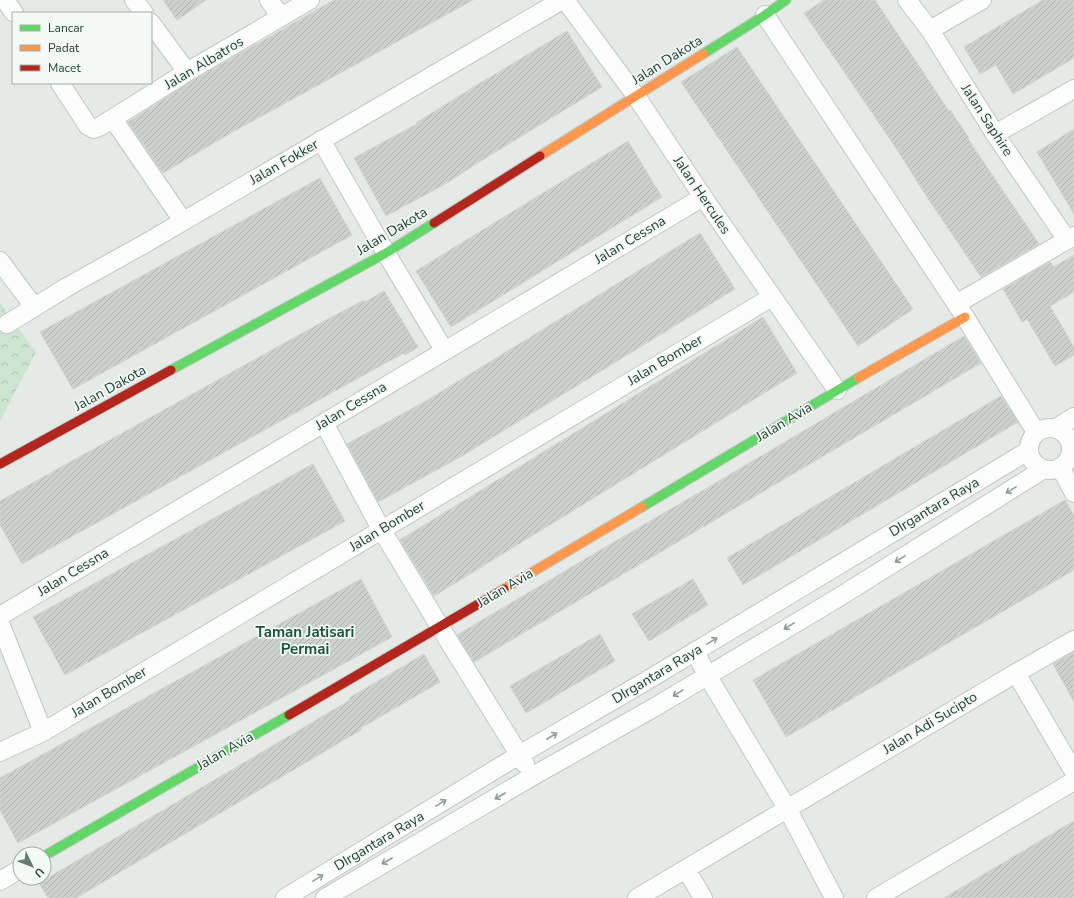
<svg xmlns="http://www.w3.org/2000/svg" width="1074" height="898" viewBox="0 0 1074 898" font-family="'Nunito Sans',sans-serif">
	<defs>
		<pattern id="forest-crowns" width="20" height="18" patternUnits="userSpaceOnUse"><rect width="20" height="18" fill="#cde4d0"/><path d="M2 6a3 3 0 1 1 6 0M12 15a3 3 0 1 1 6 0" fill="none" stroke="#b0c5b3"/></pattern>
		<pattern id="building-hatch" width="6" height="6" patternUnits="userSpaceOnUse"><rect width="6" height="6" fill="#ccd1ce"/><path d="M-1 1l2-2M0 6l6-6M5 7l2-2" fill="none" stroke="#afb4b1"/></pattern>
	</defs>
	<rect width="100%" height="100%" fill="#e5eae7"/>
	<path fill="url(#forest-crowns)" d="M0,303l36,49 -36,69z"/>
	<path fill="url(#building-hatch)" stroke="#ced4d0" d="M163,0h43l-29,20z
		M334,0h139l-244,134 -66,39 -35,-51 64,-41z
		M824,0h51l74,111 1,-1 19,28 -1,1 71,105 -58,33 -54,-80 -33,-52 -90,-132z
		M1043,0h31v58l-61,36 -17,-29 -16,9 -16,-27z
		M567,31l35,56 -123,75 -32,21 -61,33 -32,-58 63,-34 -1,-1 61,-38z
		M737,47l176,262 -55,37 -177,-264z
		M1074,129v85l-37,-62z
		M628,141l34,56 -211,130 -35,-56z
		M320,178l32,57 -279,154 -33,-57z
		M700,233l35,56 -273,167 -84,46 -31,-58 79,-43z
		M1074,255v37l-24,14 24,41v8l-19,11 -28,-47 -5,3 -19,-33 47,-27 4,5z
		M384,291l34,56 -13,8 -1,-2 -22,12 -360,199 -22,-39v-24l317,-176 47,-25 1,2z
		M763,317l34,56 -363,223 -34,-56z
		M964,336l17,27 -507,299 -17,-27 152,-90 110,-64z
		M1001,396l17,26 -275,163 -16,-27z
		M313,464l32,57 -280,154 -32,-58z
		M1065,500l9,15v55l-288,167 -33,-57z
		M361,579l31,58 -374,206 -18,-33v-32z
		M693,579l15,26 -59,36 -17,-27z
		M600,634l15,27 -89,52 -16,-27z
		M1074,652v50l-21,-38z
		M424,654l16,28 -79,46v2l-285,168h-28l-9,-15 230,-135 81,-48 -1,-2z
		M1074,821v77h-130l116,-69z"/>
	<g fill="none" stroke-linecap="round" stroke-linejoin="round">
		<g stroke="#c2c7c4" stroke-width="20">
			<path id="street" d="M5,0l9,13
				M134,0l10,13
				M269,0l12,17
				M565,0l71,96 67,101 134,193
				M907,0l23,30 65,104 72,106
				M765,15l200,302 71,115
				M151,23l36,49
				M930,30l52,-30
				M60,83l28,43 6,3 5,-2 88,-55 123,-72
				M113,119l70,102
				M995,134l79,-45
				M321,140l65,113 58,97
				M0,261l34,46
				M956,304l118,-68
				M7,324l60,-37 79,-44 416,-243
				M324,423l57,106 59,98 85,137
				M1029 449a21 21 0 1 1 42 0a21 21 0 1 1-42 0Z
				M1056,428l18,-11
				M1060,467l14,26
				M0,616l703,-419
				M0,623l43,109
				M695,651l12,24 80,133 47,90
				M1016,673l58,99
				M0,752l43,-20 729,-435
				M686,869l17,29
				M0,881l20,-12
				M285,898l234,-143 122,-71 387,-233
				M325,898l208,-122 122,-69 181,-108 208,-130
				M637,898l379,-225 58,-33
				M876,898l198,-117"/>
		</g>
		<g stroke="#c0c8c4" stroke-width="11">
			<path id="fast" d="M703,54l62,-39 21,-15
				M171,370l215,-117 48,-30
				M642,507l216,-129
				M44,856l245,-141"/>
		</g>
		<g stroke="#c0c8c4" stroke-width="11">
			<path id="slow" d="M540,156l163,-102
				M858,378l107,-61
				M504,589l138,-82"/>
		</g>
		<g stroke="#c0c8c4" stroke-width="11">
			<path id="jam" d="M434,223l106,-67
				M0,464l171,-94
				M289,715l215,-126"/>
		</g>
		<use href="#street" stroke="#fbfcfb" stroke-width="18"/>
		<use href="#fast" stroke="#63d668" stroke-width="9"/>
		<use href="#slow" stroke="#ff974d" stroke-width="9"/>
		<use href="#jam" stroke="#b3261e" stroke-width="9"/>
	</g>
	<defs><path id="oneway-shaft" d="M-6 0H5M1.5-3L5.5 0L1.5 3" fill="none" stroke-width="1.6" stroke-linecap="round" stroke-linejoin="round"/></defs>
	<g stroke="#8e9e97">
		<use href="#oneway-shaft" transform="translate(1011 490) rotate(148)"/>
		<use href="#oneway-shaft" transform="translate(900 559) rotate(148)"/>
		<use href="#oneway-shaft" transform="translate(789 626) rotate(149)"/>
		<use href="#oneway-shaft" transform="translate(712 641) rotate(-31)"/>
		<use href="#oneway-shaft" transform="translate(678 693) rotate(148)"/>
		<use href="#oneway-shaft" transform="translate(552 736) rotate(-30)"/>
		<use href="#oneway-shaft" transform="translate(500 796) rotate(150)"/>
		<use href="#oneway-shaft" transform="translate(441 803) rotate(-31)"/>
		<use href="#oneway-shaft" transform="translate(387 861) rotate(150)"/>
		<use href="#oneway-shaft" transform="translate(318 878) rotate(-31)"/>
	</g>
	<g text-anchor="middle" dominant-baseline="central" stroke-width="3.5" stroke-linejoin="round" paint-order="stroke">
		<g font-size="14" fill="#204033" stroke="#f3f9f5">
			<text transform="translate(667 60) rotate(-32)">Jalan Dakota</text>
			<text transform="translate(204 63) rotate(-31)">Jalan Albatros</text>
			<text transform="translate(987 120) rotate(57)">Jalan Saphire</text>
			<text transform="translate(284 162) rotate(-30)">Jalan Fokker</text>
			<text transform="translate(702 195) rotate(56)">Jalan Hercules</text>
			<text transform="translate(392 231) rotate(-31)">Jalan Dakota</text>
			<text transform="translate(630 240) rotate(-31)">Jalan Cessna</text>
			<text transform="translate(665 360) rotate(-31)">Jalan Bomber</text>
			<text transform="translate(110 388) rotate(-29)">Jalan Dakota</text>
			<text transform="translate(351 406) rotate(-31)">Jalan Cessna</text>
			<text transform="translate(784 422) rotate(-31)">Jalan Avia</text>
			<text transform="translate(934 507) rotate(-31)">DIrgantara Raya</text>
			<text transform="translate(387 526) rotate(-31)">Jalan Bomber</text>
			<text transform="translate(73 572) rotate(-31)">Jalan Cessna</text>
			<text transform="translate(505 588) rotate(-31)">Jalan Avia</text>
			<text transform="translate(657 674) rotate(-31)">DIrgantara Raya</text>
			<text transform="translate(109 692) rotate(-31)">Jalan Bomber</text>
			<text transform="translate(930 723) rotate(-31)">Jalan Adi Sucipto</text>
			<text transform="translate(225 751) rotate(-30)">Jalan Avia</text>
			<text transform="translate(379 841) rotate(-31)">DIrgantara Raya</text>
		</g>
		<g font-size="15" font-weight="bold" fill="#1a543d" stroke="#f3f9f5">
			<text x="305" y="632">Taman Jatisari<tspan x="305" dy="17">Permai</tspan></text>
		</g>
	</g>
	<rect x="12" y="12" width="140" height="72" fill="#f3f9f5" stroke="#9fafa7"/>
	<rect x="20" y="25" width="20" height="6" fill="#63d668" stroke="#9fafa7"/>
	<text x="48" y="32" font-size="12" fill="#204033">Lancar</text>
	<rect x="20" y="45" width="20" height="6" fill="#ff974d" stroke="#9fafa7"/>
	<text x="48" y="52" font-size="12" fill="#204033">Padat</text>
	<rect x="20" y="65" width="20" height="6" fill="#b3261e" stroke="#9fafa7"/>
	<text x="48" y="72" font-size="12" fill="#204033">Macet</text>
	<g transform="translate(32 866) rotate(133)"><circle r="19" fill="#f3f9f5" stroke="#9fafa7"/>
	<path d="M0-3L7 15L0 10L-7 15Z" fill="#657c72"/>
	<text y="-6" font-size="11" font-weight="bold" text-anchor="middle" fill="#204033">U</text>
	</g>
</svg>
